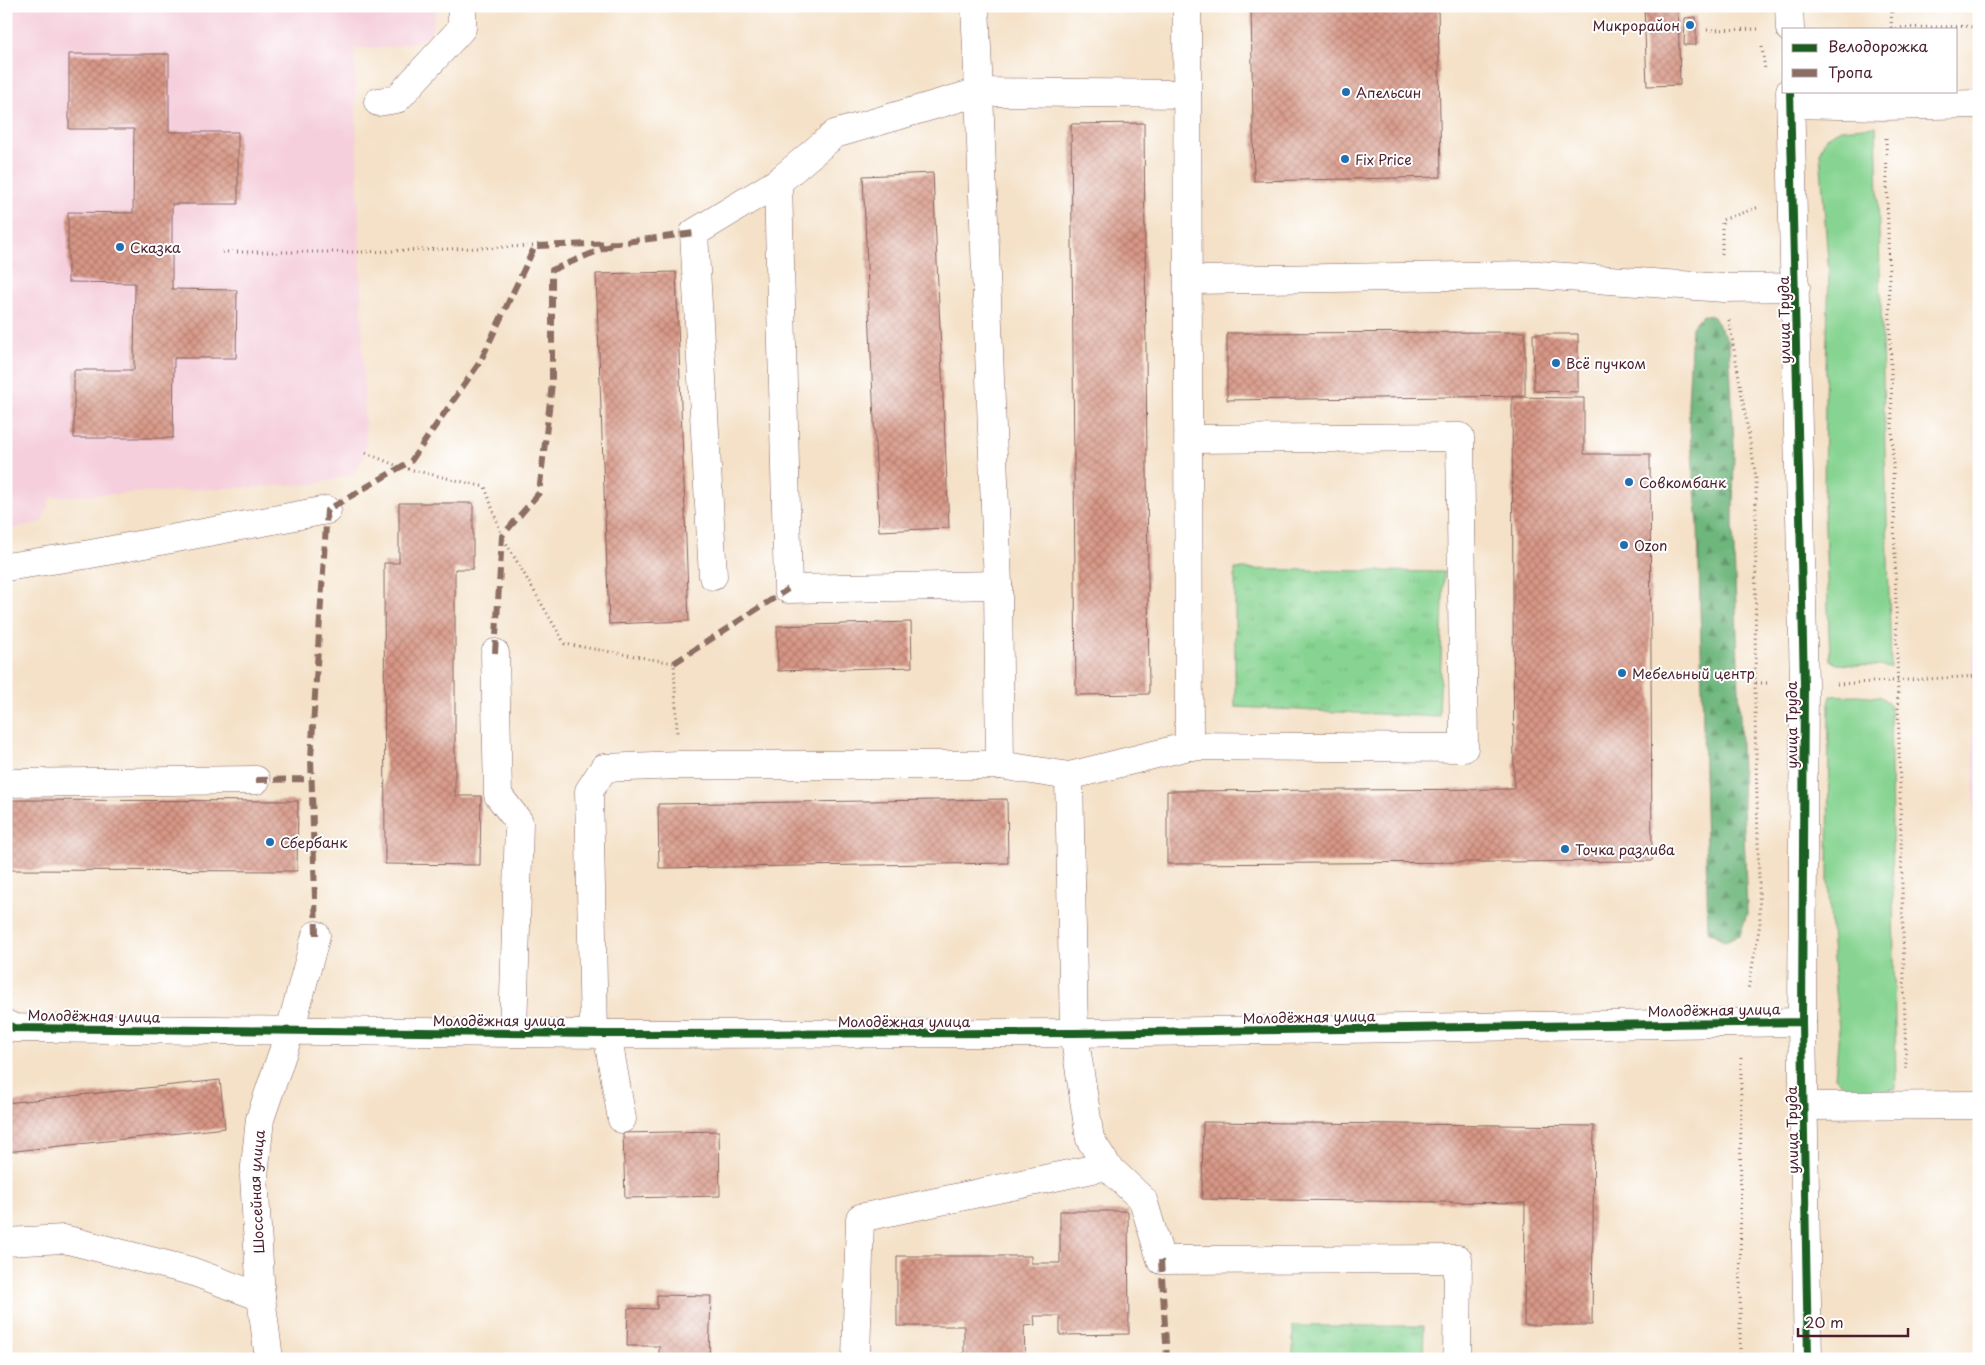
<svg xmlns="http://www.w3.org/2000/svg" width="1985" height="1365" viewBox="0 0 1985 1365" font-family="'Playpen Sans',sans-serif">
	<defs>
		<pattern id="forest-firs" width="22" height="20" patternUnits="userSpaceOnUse" patternTransform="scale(1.25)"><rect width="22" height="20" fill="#6db67c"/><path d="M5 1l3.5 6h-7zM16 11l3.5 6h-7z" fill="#5c9366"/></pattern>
		<pattern id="park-tufts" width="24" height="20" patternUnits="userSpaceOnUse" patternTransform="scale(1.25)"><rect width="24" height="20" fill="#87d492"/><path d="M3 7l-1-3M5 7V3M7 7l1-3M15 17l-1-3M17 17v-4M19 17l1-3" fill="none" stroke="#76b67e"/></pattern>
		<pattern id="building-cross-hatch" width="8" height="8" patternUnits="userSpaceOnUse" patternTransform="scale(1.25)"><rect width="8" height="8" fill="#d89786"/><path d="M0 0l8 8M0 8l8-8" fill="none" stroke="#b17b6e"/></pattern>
	</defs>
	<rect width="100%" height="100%" fill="#fff"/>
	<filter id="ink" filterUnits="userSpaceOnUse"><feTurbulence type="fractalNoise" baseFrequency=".02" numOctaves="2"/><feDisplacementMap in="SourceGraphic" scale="10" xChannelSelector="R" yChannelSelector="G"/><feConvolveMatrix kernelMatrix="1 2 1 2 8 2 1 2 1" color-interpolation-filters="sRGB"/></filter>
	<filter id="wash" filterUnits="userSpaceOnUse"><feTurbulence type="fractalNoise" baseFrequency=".0096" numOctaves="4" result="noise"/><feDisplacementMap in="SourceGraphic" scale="20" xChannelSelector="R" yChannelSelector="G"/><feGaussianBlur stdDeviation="1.12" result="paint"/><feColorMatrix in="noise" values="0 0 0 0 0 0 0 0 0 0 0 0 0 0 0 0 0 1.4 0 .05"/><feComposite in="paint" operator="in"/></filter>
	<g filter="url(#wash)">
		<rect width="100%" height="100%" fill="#f4e1c7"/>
		<path fill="#f5cfdb" d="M6,6h432l-9,32 -34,9 -41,2 12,404 -14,22 -36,9 -265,13 -9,25 -36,8z
			M1976,144h3v865h-4l-2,-333z"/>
		<path fill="#87d492" stroke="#687a5e" d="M1876,126l15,541 -54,-3 -7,-5 -6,-156 1,-106 4,-122 -9,-123 6,-15 15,-8z
			M1857,695l24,2 9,7 6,384 -10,3 -40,-2 -11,-12 4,-48 -4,-38 -7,-110 1,-178 2,-7z"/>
		<path fill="url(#forest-firs)" stroke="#5c6a54" d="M1702,315l10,1 17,26 5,104 -1,77 14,391 -7,21 -15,6 -17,-10 -10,-405 -10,-121 4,-78z"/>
		<path fill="url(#park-tufts)" stroke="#687a5e" d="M1235,569l209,3 -5,145 -204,-10z
			M1293,1326h131l-1,33h-130z"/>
		<g id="blocks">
			<path fill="url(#building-cross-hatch)" d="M1251,6h187l3,171 -187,4z
				M1644,6h34l2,79 -33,1z
				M1696,17v28h-12l1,-27z
				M69,54h100v78h69v72h-66v85l65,1 -1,68h-62l-1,80h-99v-68h60l1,-87 -67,-1v-70l65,1 1,-84h-65z
				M1144,123l5,571 -73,1 -5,-571z
				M933,173l16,355 -70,3 -16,-355z
				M676,272l13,349 -80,3 -13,-350z
				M1525,332v64l-298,4v-67z
				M1533,334h45v58l-44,-1z
				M1512,397l72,1v56h66l2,407 -485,3v-73l347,-2z
				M399,503h74v66h-18v227h26l-1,69 -95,-1 -1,-301h15z
				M911,622l1,45 -134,4 -1,-45z
				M1007,799l1,64 -349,5 -1,-64z
				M6,800l292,1 -1,70 -291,-1z
				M220,1080l5,48 -219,24v-49z
				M1203,1122l391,4 -2,199h-68l1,-122 -323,-4z
				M719,1131l1,65 -95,2 -2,-65z
				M1060,1211h68l1,123 -69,1v-19h-26l1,9 -11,1 1,31 6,2h-77v-3h10v-30h-67v-70h134v7h29z
				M657,1295l54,1 -2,63h-50v-13h-32l1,-38 29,1z"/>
		</g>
	</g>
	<g filter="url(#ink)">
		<use href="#blocks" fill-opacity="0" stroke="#866362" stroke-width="1"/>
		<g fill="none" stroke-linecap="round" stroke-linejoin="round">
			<g stroke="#866362" stroke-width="29">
				<g id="minor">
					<path d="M1789,6l1,23"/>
					<path d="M1790,91l14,593 -2,338 6,337"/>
					<path d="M1187,94l-208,-2 19,493 2,180 69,11 5,257 16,106 17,27 36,34 18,60 297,-1 -1,100"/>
					<path d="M378,102l19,-3 65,-71v-22"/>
					<path d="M1790,104l95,2 94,-2"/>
					<path d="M778,182l10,407 210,-4"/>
					<path d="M1189,280l349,-5 186,13 72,-1"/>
					<path d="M6,567l79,-12 242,-45"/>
					<path d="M713,576l-19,-343 84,-51 57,-48 144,-42 -4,-86"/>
					<path d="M495,653l3,142 21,27 -6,210"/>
					<path d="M1189,746l275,2 -4,-311 -270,2"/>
					<path d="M1069,776l120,-30 -2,-740"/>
					<path d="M6,783l250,-3"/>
					<path d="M6,1024l8,4 593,6 467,-1 728,-11"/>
					<path d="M594,1033l-5,-242 15,-23 75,-3h321"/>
					<path d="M607,1034l15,85"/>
					<path d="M1804,1106l175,-1"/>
					<path d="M6,1242l58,-3 127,32 70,26"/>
					<path id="s1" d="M269,1359l-8,-62 -7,-121 6,-57 30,-88 26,-96"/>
					<path d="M856,1359l4,-141 247,-52"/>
				</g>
			</g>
			<path stroke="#866362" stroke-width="3" stroke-dasharray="1 4" stroke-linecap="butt" d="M1891,28l88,-2
				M1891,28l1,-22
				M1707,30l52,-1
				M1762,47l3,23
				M1886,138l20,934
				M222,252h138l175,-6
				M1722,254v-34l37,-13
				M1729,320l27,157 -1,239 5,208 -12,66
				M366,453l34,14 85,20 17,49 63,108 109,19 3,70
				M1756,683h15
				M1837,684l142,-8
				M1740,1359l1,-303"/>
			<use href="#minor" stroke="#fff" stroke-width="28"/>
			<path stroke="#8d6e63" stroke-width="6" stroke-dasharray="12 6" stroke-linecap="butt" d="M495,653l7,-117 37,-43 13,-109v-114l60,-25
				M674,663l114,-74
				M256,780l55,-1
				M316,935l-5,-178 16,-247 84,-49 69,-99 55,-116 83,-3 76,-10
				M1161,1260l6,99"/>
			<g stroke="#fff" stroke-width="11">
				<path id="cycleway" d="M1790,91l14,593 -2,338 6,337
					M6,1024l8,4 593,6 467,-1 728,-11"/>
			</g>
			<use href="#cycleway" stroke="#1b5e20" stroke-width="8"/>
		</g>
	</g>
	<g fill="#1f6fb2" stroke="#fff" stroke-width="2">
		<circle cx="1690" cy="25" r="5"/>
		<circle cx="1346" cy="92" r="5"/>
		<circle cx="1345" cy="159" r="5"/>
		<circle cx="120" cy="247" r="5"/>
		<circle cx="1556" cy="363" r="5"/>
		<circle cx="1629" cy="482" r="5"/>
		<circle cx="1624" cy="545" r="5"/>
		<circle cx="1622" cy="673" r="5"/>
		<circle cx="270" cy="842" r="5"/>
		<circle cx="1565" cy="849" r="5"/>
	</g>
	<g text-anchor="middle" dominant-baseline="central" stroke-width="4" stroke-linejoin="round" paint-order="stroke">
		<g font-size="14" fill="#4a1f2b" stroke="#fff" text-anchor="start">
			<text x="1680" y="25" text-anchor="end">Микрорайон</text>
			<text x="1356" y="92">Апельсин</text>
			<text x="1355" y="159">Fix Price</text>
			<text x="130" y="247">Сказка</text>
			<text x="1566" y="363">Всё пучком</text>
			<text x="1639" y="482">Совкомбанк</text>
			<text x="1634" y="545">Ozon</text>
			<text x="1632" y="673">Мебельный центр</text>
			<text x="280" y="842">Сбербанк</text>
			<text x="1575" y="849">Точка разлива</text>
		</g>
		<g font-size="14" fill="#4a1f2b" stroke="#fff">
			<text transform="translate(1784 320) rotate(-91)">улица Труда</text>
			<text transform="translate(1791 725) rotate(-90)">улица Труда</text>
			<text transform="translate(1714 1010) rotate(-1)">Молодёжная улица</text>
			<text transform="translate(94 1016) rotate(1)">Молодёжная улица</text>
			<text transform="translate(1309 1017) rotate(-1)">Молодёжная улица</text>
			<text x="499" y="1020">Молодёжная улица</text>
			<text x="904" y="1021">Молодёжная улица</text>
			<text transform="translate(1792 1130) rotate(-91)">улица Труда</text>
			<text stroke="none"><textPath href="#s1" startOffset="168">Шоссейная улица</textPath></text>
		</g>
	</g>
	<rect width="1985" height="1365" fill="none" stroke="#fff" stroke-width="25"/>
	<rect x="1782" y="28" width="175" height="65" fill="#ffffff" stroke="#b7a5aa"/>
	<rect x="1792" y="44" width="25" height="8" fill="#1b5e20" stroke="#b7a5aa"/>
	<text x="1828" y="52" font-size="15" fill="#4a1f2b">Велодорожка</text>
	<rect x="1792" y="69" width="25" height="8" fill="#8d6e63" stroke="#b7a5aa"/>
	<text x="1828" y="78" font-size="15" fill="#4a1f2b">Тропа</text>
	<path d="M1798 1328v8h110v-8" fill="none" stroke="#4a1f2b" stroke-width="2.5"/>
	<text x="1805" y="1328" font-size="15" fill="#4a1f2b" stroke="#ffffff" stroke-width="4" paint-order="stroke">20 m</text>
</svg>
